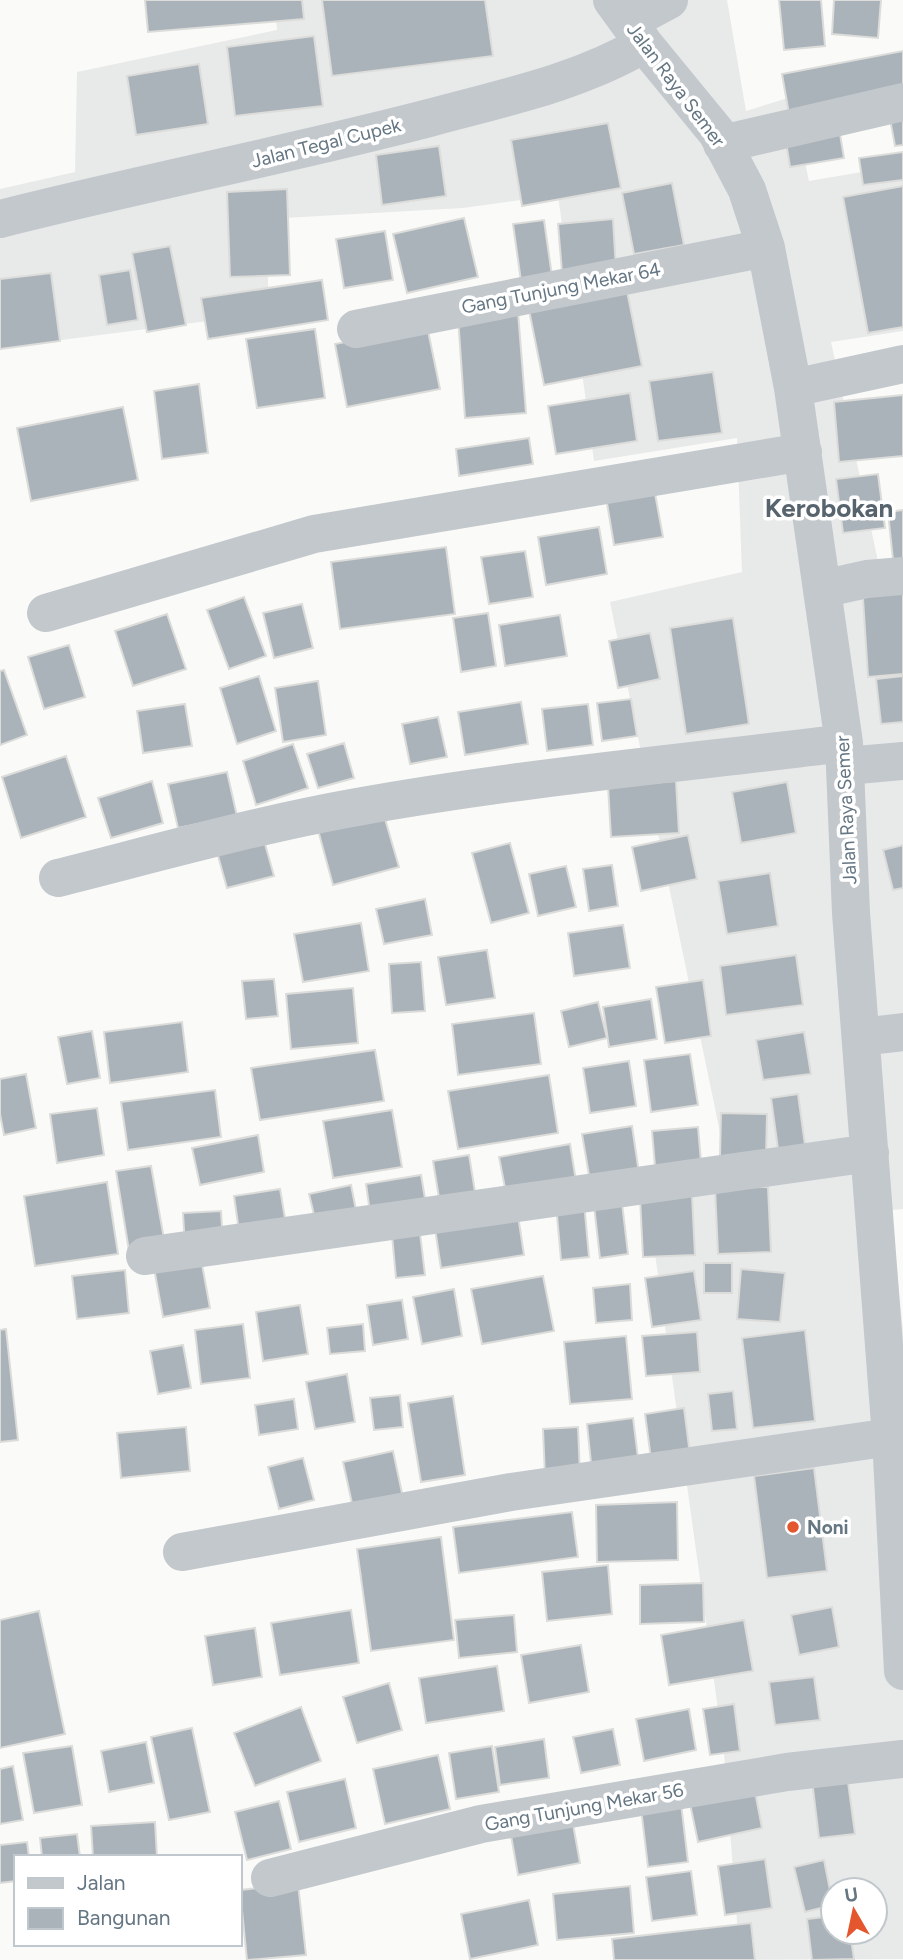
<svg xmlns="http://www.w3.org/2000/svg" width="903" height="1960" viewBox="0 0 903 1960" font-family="Figtree,sans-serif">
	<rect width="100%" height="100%" fill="#fafaf8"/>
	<path fill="#e8e9e9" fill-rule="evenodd" d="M274,0h453l19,111 45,-14 18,84 94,-16v166l-72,11 72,336v531l-12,1 12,121v628l-163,1 -16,-207 -80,-579 83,-8 -117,-564 132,-30 -5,-134 -143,23 -36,-266 -95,13 -197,11 3,94 -269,35v-159l75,-17 2,-100 200,-42zM833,1890h42v42h-42z"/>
	<path fill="#aab3b9" stroke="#dcdcda" stroke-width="2" d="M145,0h157l2,19 -156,13z
		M322,0h163l8,56 -161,20z
		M779,0h42l4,46 -41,4z
		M834,0h47l-3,38 -46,-4z
		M314,36l9,70 -88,10 -8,-69z
		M903,51v43l-114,20 -7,-40z
		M199,64l9,60 -72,11 -9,-59z
		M903,116v29l-8,1 -5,-27z
		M608,123l13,65 -99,18 -11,-66z
		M839,128l5,30 -54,9 -5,-31z
		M439,146l7,50 -64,9 -6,-50z
		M903,152v28l-40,5 -4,-27z
		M672,183l12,62 -50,9 -12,-61z
		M903,186v141l-35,6 -25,-136z
		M287,189l3,86 -60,2 -3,-85z
		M464,218l14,59 -71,16 -14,-59z
		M613,219l3,50 -54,3 -4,-48z
		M544,220l8,56 -31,5 -8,-57z
		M385,231l8,49 -49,8 -8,-49z
		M170,246l16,79 -39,7 -15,-79z
		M130,270l8,50 -31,5 -8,-50z
		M51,273l9,68 -60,8v-70z
		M322,280l6,40 -120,19 -7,-41z
		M626,286l16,80 -98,19 -16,-80z
		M518,312l8,101 -61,5 -7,-101z
		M427,326l13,63 -93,18 -12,-63z
		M315,329l10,69 -68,10 -11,-69z
		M713,372l9,61 -64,8 -9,-60z
		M199,384l9,69 -46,6 -8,-68z
		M630,393l7,48 -81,13 -8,-48z
		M903,395v61l-64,6 -5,-60z
		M123,407l15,73 -107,21 -14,-73z
		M529,438l4,26 -74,12 -3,-27z
		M878,474l7,54 -42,5 -7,-54z
		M654,488l9,49 -49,8 -8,-48z
		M903,510v49l-10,1 -5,-48z
		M599,527l8,47 -61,11 -8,-48z
		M446,547l9,67 -115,15 -9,-67z
		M525,551l8,46 -44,7 -8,-47z
		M903,581v93l-35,3 -6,-94z
		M244,597l22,59 -37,13 -22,-59z
		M302,604l11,44 -39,10 -11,-45z
		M488,613l8,53 -35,6 -8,-54z
		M167,614l19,55 -53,17 -18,-55z
		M560,615l7,41 -62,10 -6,-41z
		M733,618l16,106 -63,10 -16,-106z
		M650,633l10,46 -42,9 -9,-47z
		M69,645l16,52 -41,12 -16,-52z
		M4,670l23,65 -27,10v-74z
		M259,676l17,55 -39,13 -17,-56z
		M903,676v46l-22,2 -5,-45z
		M318,681l8,54 -43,7 -8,-54z
		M631,699l6,37 -35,5 -5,-38z
		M521,702l7,42 -63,11 -7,-43z
		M185,704l7,42 -49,7 -6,-42z
		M588,704l5,41 -46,6 -5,-42z
		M438,717l9,40 -37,7 -8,-40z
		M344,743l10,35 -36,10 -11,-34z
		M293,744l15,44 -52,17 -13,-44z
		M66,756l20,61 -65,21 -19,-61z
		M227,772l10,44 -59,12 -10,-44z
		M152,781l11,42 -52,15 -13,-40z
		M676,781l3,52 -68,4 -3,-51z
		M787,782l9,51 -55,10 -9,-51z
		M383,812l16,55 -66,18 -15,-55z
		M262,833l12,43 -47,12 -12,-43z
		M688,835l9,44 -56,12 -9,-44z
		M510,843l19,70 -38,10 -19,-70z
		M903,845v43l-10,2 -10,-40z
		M612,865l6,41 -29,5 -6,-42z
		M566,866l10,41 -38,9 -9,-42z
		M770,873l8,53 -51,8 -9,-53z
		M425,899l7,36 -48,9 -8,-35z
		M361,923l8,48 -66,11 -9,-48z
		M623,925l7,43 -56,8 -6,-43z
		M487,950l8,48 -49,7 -8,-48z
		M796,955l7,50 -77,10 -6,-49z
		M421,962l4,49 -33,2 -3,-49z
		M274,979l4,37 -32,3 -4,-38z
		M703,980l8,56 -46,7 -9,-56z
		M353,988l5,55 -67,6 -5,-55z
		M651,999l6,40 -48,8 -6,-40z
		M598,1002l9,36 -38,9 -8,-36z
		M534,1013l7,51 -83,11 -6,-51z
		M182,1022l6,50 -78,11 -6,-51z
		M92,1031l8,47 -33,6 -9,-47z
		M804,1032l7,42 -48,6 -7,-40z
		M375,1050l9,51 -124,19 -9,-52z
		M690,1054l8,51 -47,7 -7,-52z
		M629,1061l7,45 -46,7 -7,-45z
		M26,1074l10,54 -32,7 -4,-21v-35z
		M549,1075l9,58 -100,16 -10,-58z
		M215,1090l6,47 -93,13 -7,-48z
		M798,1094l7,51 -27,4 -7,-51z
		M97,1108l7,47 -47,8 -7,-49z
		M392,1110l10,57 -69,11 -10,-57z
		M721,1113l46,1 -1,44 -46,-2z
		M632,1126l7,47 -49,8 -8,-47z
		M698,1127l3,35 -46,4 -3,-35z
		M258,1135l6,37 -64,13 -8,-37z
		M570,1144l6,37 -70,12 -7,-36z
		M469,1155l6,37 -36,6 -6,-37z
		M151,1166l15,84 -36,7 -14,-86z
		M421,1175l6,35 -56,9 -5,-35z
		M107,1182l11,72 -83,12 -11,-70z
		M351,1185l6,30 -41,8 -7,-29z
		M768,1187l3,65 -53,2 -3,-66z
		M280,1189l7,41 -47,8 -6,-42z
		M692,1195l3,60 -52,2 -3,-59z
		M584,1202l5,55 -28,3 -5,-56z
		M622,1203l6,51 -28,4 -6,-52z
		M517,1209l7,46 -83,13 -7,-46z
		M221,1211l2,32 -38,3 -2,-33z
		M420,1233l5,42 -29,3 -4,-43z
		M201,1259l9,49 -47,9 -9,-49z
		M704,1263h28v30h-28z
		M741,1269l44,4 -5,49 -43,-3z
		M125,1270l4,43 -52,6 -5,-43z
		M694,1271l7,49 -49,7 -7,-49z
		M543,1276l11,55 -72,13 -11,-55z
		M630,1284l2,36 -36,3 -3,-35z
		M454,1289l8,47 -40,8 -9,-47z
		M402,1300l6,39 -35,6 -6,-40z
		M300,1305l8,49 -45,7 -7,-49z
		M243,1324l7,54 -49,6 -6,-54z
		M363,1324l2,27 -35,3 -3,-26z
		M6,1329l12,111 -18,2v-112z
		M805,1330l10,91 -62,7 -11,-90z
		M697,1332l3,40 -54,4 -4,-40z
		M626,1336l6,63 -62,5 -6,-62z
		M183,1345l8,43 -33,6 -8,-43z
		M347,1374l8,48 -40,7 -9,-47z
		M733,1391l4,38 -25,2 -4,-37z
		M400,1395l3,32 -29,3 -4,-32z
		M453,1396l12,79 -44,7 -13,-79z
		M294,1399l4,30 -39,6 -4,-30z
		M684,1408l7,54 -39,4 -7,-52z
		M633,1418l6,48 -47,6 -5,-48z
		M186,1427l4,44 -69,7 -4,-45z
		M578,1427l2,47 -35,2 -2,-47z
		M393,1451l12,56 -50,10 -12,-55z
		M303,1458l11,42 -35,9 -11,-42z
		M814,1468l13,103 -60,7 -13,-102z
		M677,1502l1,58 -81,2 -1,-57z
		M572,1512l6,45 -119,16 -6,-46z
		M441,1537l13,103 -83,11 -14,-102z
		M608,1565l4,49 -65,7 -5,-49z
		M703,1583l1,39 -64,2v-39z
		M832,1607l7,40 -40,8 -8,-40z
		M351,1610l8,53 -79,12 -9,-52z
		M39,1611l26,123 -65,14v-128z
		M514,1615l3,37 -58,6 -4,-38z
		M744,1620l9,51 -84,14 -8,-50z
		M255,1628l7,49 -49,8 -8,-49z
		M581,1645l8,47 -60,11 -8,-48z
		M497,1666l7,45 -78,12 -7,-45z
		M814,1677l6,43 -45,5 -6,-43z
		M389,1683l13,47 -45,13 -14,-46z
		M734,1704l6,47 -30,4 -7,-46z
		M301,1707l20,54 -66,25 -21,-53z
		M689,1709l7,41 -52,11 -8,-42z
		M192,1728l18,84 -41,8 -18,-83z
		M613,1729l7,36 -39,8 -8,-36z
		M544,1739l5,39 -49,7 -5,-38z
		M146,1742l8,41 -45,9 -8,-41z
		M72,1746l10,59 -48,8 -11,-60z
		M492,1746l7,46 -43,7 -7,-46z
		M438,1755l12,54 -65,15 -12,-55z
		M13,1766l10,54 -23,4v-55z
		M846,1767l9,67 -36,4 -8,-66z
		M345,1779l11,49 -57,14 -12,-50z
		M753,1781l9,47 -64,14 -10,-48z
		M680,1795l8,67 -40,5 -8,-67z
		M279,1801l12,48 -44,11 -12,-48z
		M571,1813l9,50 -62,12 -9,-51z
		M155,1822l2,35h-64l-2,-31z
		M77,1834l3,23h-38l-2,-19z
		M27,1842l2,15h-13v24l-16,2v-38z
		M765,1859l7,49 -47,7 -7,-49z
		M824,1860l9,45 -28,7 -11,-45z
		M691,1871l6,44 -45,6 -6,-44z
		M298,1884l8,71 -59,5 -7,-70z
		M630,1886l4,47 -77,7 -4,-46z
		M529,1900l9,45 -68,14 -9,-45z
		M833,1916v16h17l4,27 -42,1 -5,-41z
		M751,1923l4,37h-141l-2,-21z"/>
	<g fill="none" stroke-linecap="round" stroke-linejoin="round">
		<path stroke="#c3c8cc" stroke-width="38" d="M612,0l32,44 73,89 30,57 19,58 27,140 51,355 7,170 40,524 12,234
			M628,22l41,-22
			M722,144l181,-42
			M0,219c142,-36 287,-64 429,-101 73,-20 149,-35 215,-74
			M356,329l410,-81
			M793,388l110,-24
			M822,589l45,-10 36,-3
			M46,613l268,-79 489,-82
			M846,766l57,-5
			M58,878c99,-25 198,-53 299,-71 161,-29 325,-44 487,-64
			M861,1037l42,-5
			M145,1256l725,-103
			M182,1552l329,-60 380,-55
			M270,1878l211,-54 306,-52 116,-13"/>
	</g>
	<circle fill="#e4572e" stroke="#fff" stroke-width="2.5" cx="793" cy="1527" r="7"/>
	<g text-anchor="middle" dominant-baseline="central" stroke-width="7" stroke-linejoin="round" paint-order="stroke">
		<g font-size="19" fill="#657683" stroke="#fff">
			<text transform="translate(676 85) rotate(53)">Jalan Raya Semer</text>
			<text transform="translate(326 143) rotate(-14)">Jalan Tegal Cupek</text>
			<text transform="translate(561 288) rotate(-11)">Gang Tunjung Mekar 64</text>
			<text transform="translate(846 810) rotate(-93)">Jalan Raya Semer</text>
			<text transform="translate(584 1807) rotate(-10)">Gang Tunjung Mekar 56</text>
		</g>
		<g font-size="19" font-weight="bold" fill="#657683" stroke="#fff" text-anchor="start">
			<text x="807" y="1527">Noni</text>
		</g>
		<g font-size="26" font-weight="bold" fill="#57646e" stroke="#fff">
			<text x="829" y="508">Kerobokan</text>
		</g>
	</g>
	<rect x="14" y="1855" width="228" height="91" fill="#ffffff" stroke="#c1c8cd" stroke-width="2"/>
	<rect x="28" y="1878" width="35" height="10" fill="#c3c8cc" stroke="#c1c8cd" stroke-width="2"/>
	<text x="77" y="1890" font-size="21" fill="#657683">Jalan</text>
	<rect x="28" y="1908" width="35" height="21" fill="#aab3b9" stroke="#c1c8cd" stroke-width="2"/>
	<text x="77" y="1925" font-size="21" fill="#657683">Bangunan</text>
	<g transform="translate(854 1911) rotate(351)"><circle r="33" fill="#ffffff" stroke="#c1c8cd" stroke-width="2"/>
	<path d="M0-5L12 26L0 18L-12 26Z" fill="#e4572e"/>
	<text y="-10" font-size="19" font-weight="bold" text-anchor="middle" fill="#657683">U</text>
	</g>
</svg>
